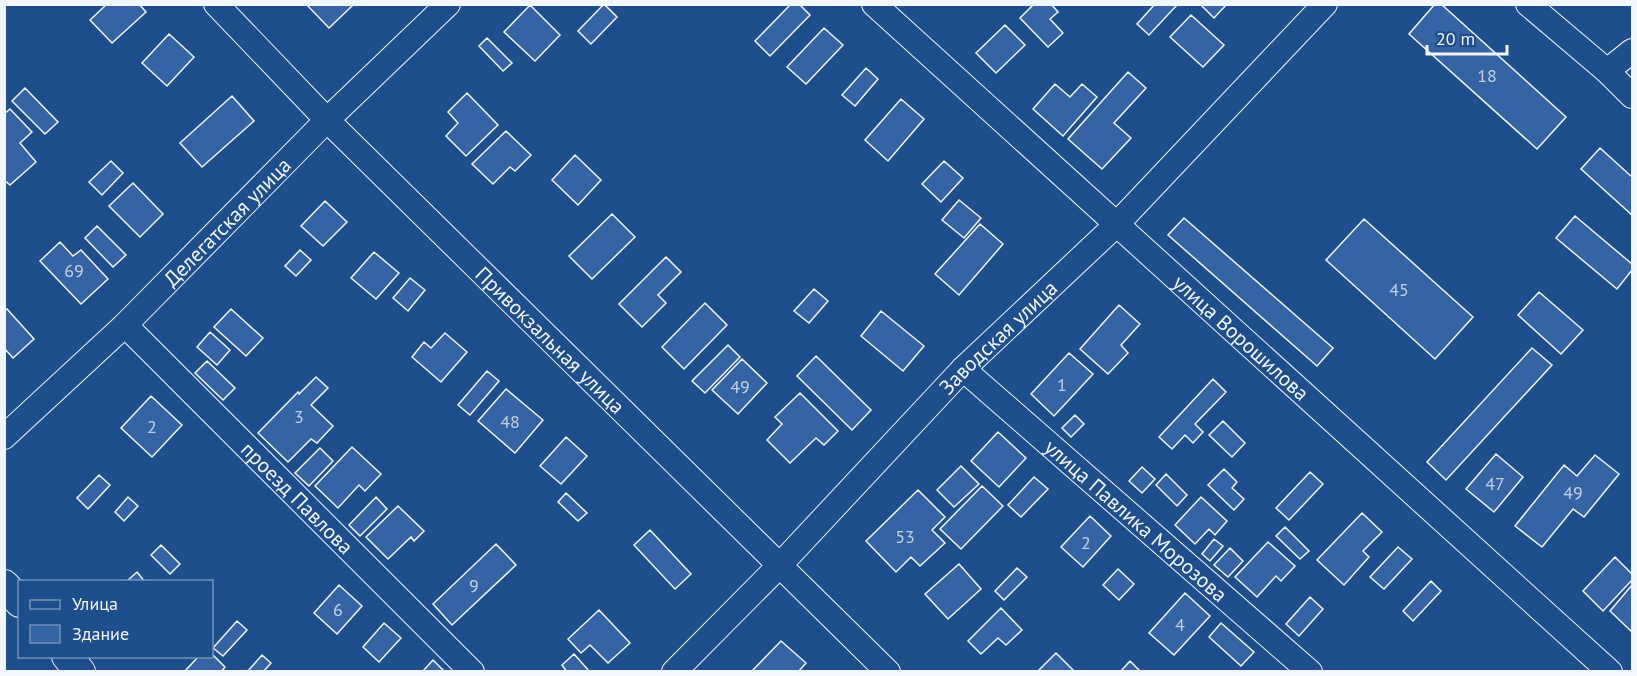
<svg xmlns="http://www.w3.org/2000/svg" width="1637" height="676" viewBox="0 0 1637 676" font-family="'PT Sans',sans-serif">
	<rect width="100%" height="100%" fill="#1f4e8c"/>
	<path fill="#3563a3" stroke="#f2f6ff" stroke-width="1.5" d="M107,4h32l7,8 -34,31 -22,-23z
		M306,4h44l2,2 -23,22z
		M604,4l13,13 -26,27 -13,-13z
		M791,4h8l11,11 -40,41 -15,-15z
		M1034,4h17l7,8 -8,7 13,14 -15,14 -28,-29z
		M1155,4l22,1 -28,30 -12,-11z
		M1200,4h27l-13,14z
		M1435,4h6l125,113 -29,32 -128,-115z
		M530,5l30,30 -25,26 -31,-29z
		M1191,15l33,30 -21,22 -33,-30z
		M1005,25l20,20 -29,28 -20,-20z
		M824,28l19,17 -37,39 -19,-17z
		M169,34l25,23 -27,29 -25,-23z
		M487,38l25,25 -9,8 -24,-25z
		M866,68l12,11 -23,27 -13,-11z
		M1128,72l18,16 -32,35 17,15 -29,31 -34,-30z
		M1055,84l15,13 12,-13 15,13 -34,39 -30,-27z
		M25,88l33,34 -13,12 -33,-33z
		M467,93l31,32 -32,31 -20,-20 12,-13 -10,-11z
		M232,96l22,25 -52,46 -22,-24z
		M901,99l23,20 -36,42 -23,-21z
		M10,109l22,23 -12,11 16,19 -26,23 -6,-5v-66z
		M506,131l25,24 -16,16 -5,-4 -17,17 -21,-20z
		M1600,148l32,29v38l-51,-46z
		M575,155l26,25 -23,25 -26,-25z
		M111,161l12,12 -21,22 -13,-13z
		M944,161l19,17 -22,24 -19,-18z
		M133,183l30,31 -23,23 -31,-31z
		M959,200l22,18 -17,20 -22,-18z
		M325,201l22,21 -24,24 -22,-20z
		M612,214l23,23 -43,42 -23,-23z
		M1575,216l57,48v6l-15,19 -61,-51z
		M1184,218l149,130 -16,18 -149,-131z
		M1364,219l109,98 -38,42 -109,-99z
		M980,224l23,20 -44,51 -24,-21z
		M97,226l29,29 -13,12 -28,-29z
		M60,242l13,14 8,-6 27,29 -27,25 -41,-43z
		M300,250l11,10 -15,16 -11,-10z
		M374,252l25,21 -23,26 -25,-21z
		M666,257l15,15 -23,23 8,8 -24,24 -23,-23z
		M410,278l15,12 -17,21 -15,-13z
		M814,289l14,12 -19,22 -15,-12z
		M1539,292l44,38 -22,24 -43,-39z
		M705,303l22,22 -43,44 -22,-22z
		M1119,305l21,19 -19,21 7,8 -20,21 -28,-25z
		M7,309l27,30 -21,19 -9,-10v-37z
		M231,309l32,29 -17,18 -32,-29z
		M881,311l43,35 -21,25 -42,-35z
		M210,332l20,18 -13,15 -20,-18z
		M445,333l22,19 -26,30 -29,-25 12,-15 7,6z
		M728,345l12,12 -35,36 -13,-12z
		M1532,348l20,17 -106,115 -19,-18z
		M1069,353l24,21 -39,42 -23,-22z
		M816,356l55,54 -19,20 -55,-54z
		M742,359l25,24 -29,31 -26,-24z
		M207,361l28,27 -12,12 -28,-27z
		M487,371l12,10 -29,34 -12,-10z
		M316,377l12,11 -17,17 22,21 -16,17 -6,-4 -23,23 -30,-29 40,-41 1,2z
		M1213,379l13,13 -31,32 8,8 -10,11 -8,-8 -13,14 -13,-12z
		M506,389l37,31 -28,33 -37,-32z
		M800,393l38,38 -14,14 -8,-7 -26,25 -23,-23 15,-16 -7,-7z
		M151,396l31,29 -30,32 -31,-29z
		M1075,415l9,9 -13,13 -9,-9z
		M1223,421l22,22 -13,14 -23,-22z
		M998,432l28,26 -27,29 -28,-26z
		M566,437l21,19 -26,28 -21,-18z
		M352,447l29,27 -16,17 -6,-6 -21,23 -23,-22z
		M320,448l13,13 -24,25 -14,-13z
		M1496,454l27,23 -29,35 -28,-23z
		M1595,455l24,19 -35,43 -11,-8 -31,38 -27,-21 49,-61 13,11z
		M961,466l18,18 -25,23 -17,-17z
		M1142,467l13,12 -13,14 -13,-12z
		M1224,469l13,13 -5,6 12,11 -10,11 -26,-25z
		M1310,472l13,12 -34,36 -13,-12z
		M1166,474l21,21 -10,11 -21,-21z
		M99,475l11,10 -22,24 -11,-11z
		M1034,477l14,12 -27,28 -13,-12z
		M982,486l21,20 -42,43 -21,-20z
		M918,490l27,27 -13,13 13,13 -25,23 -9,-9 -15,15 -30,-31z
		M566,493l21,20 -9,8 -20,-19z
		M128,497l10,9 -14,15 -9,-9z
		M376,497l11,12 -27,27 -11,-11z
		M1201,497l26,24 -12,14 -6,-6 -14,15 -20,-19z
		M398,506l26,25 -10,10 -3,-4 -23,22 -22,-22z
		M1362,513l20,19 -19,19 6,6 -25,28 -27,-25z
		M1090,516l21,20 -28,31 -22,-20z
		M1285,527l24,24 -9,8 -24,-23z
		M650,530l41,44 -16,15 -41,-44z
		M1214,539l9,7 -13,15 -8,-7z
		M1268,542l27,24 -14,15 -5,-5 -19,21 -22,-20z
		M496,544l20,21 -64,60 -19,-21z
		M161,545l19,19 -10,10 -19,-19z
		M1398,547l14,12 -28,30 -14,-12z
		M1230,548l13,13 -15,16 -14,-12z
		M1615,557l17,17v6l-29,31 -20,-20z
		M959,564l22,25 -33,30 -23,-25z
		M1017,568l10,9 -23,23 -9,-9z
		M1118,569l16,15 -15,16 -16,-15z
		M137,572l8,10h-19z
		M1431,581l10,10 -28,30 -10,-10z
		M339,585l23,21 -25,28 -23,-21z
		M1632,585v47l-22,-21z
		M1185,593l25,23 -36,39 -25,-22z
		M1310,597l13,12 -24,27 -13,-12z
		M1001,608l21,22 -16,15 -8,-7 -17,16 -13,-13z
		M599,610l31,33 -22,20 -18,-18 -9,8 -13,-14z
		M237,621l10,9 -24,26 -10,-8z
		M384,623l17,15 -22,24 -16,-15z
		M1221,623l33,29 -13,14 -32,-29z
		M781,641l25,22 -8,9h-47z
		M1056,653l19,19h-38z
		M212,654l13,13 -4,5h-37l15,-16h13z
		M574,654l16,18h-23l-5,-7z
		M262,655l9,8 -8,9h-16z
		M433,660l12,12h-23z
		M1130,661l11,11h-21z"/>
	<g fill="none" stroke-linecap="round" stroke-linejoin="round">
		<g stroke="#f2f6ff" stroke-width="26">
			<g id="minor">
				<path id="s1" d="M216,4l111,116 561,552"/>
				<path id="s2" d="M874,4l736,668"/>
				<path d="M1528,4l79,67 25,25"/>
				<path d="M1607,71l25,-20"/>
				<path id="s3" d="M125,325l347,347"/>
				<path id="s4" d="M963,369l347,303"/>
				<path id="s5" d="M4,437l121,-112 202,-205 121,-116"/>
				<path id="s6" d="M674,672l105,-106 184,-197 153,-144 209,-221"/>
			</g>
		</g>
		<g stroke="#f2f6ff" stroke-width="32">
			<path id="tertiary" d="M4,585l16,17
				M67,656l13,16"/>
		</g>
		<use href="#minor" stroke="#1f4e8c" stroke-width="24"/>
		<use href="#tertiary" stroke="#1f4e8c" stroke-width="30"/>
	</g>
	<g text-anchor="middle" dominant-baseline="central" stroke-width="4.5" stroke-linejoin="round" paint-order="stroke">
		<g font-size="18" fill="#c3d1e8">
			<text x="1487" y="75">18</text>
			<text x="74" y="270">69</text>
			<text x="1399" y="289">45</text>
			<text x="1062" y="384">1</text>
			<text x="740" y="386">49</text>
			<text x="299" y="416">3</text>
			<text x="510" y="421">48</text>
			<text x="152" y="426">2</text>
			<text x="1495" y="483">47</text>
			<text x="1573" y="492">49</text>
			<text x="905" y="536">53</text>
			<text x="1086" y="542">2</text>
			<text x="474" y="585">9</text>
			<text x="338" y="609">6</text>
			<text x="1180" y="624">4</text>
		</g>
		<g font-size="21" fill="#f2f6ff" stroke="#1f4e8c">
			<text stroke="none"><textPath href="#s5" startOffset="310">Делегатская улица</textPath></text>
			<text stroke="none"><textPath href="#s6" startOffset="466">Заводская улица</textPath></text>
			<text stroke="none"><textPath href="#s2" startOffset="496">улица Ворошилова</textPath></text>
			<text stroke="none"><textPath href="#s1" startOffset="474">Привокзальная улица</textPath></text>
			<text stroke="none"><textPath href="#s3" startOffset="244">проезд Павлова</textPath></text>
			<text stroke="none"><textPath href="#s4" startOffset="230">улица Павлика Морозова</textPath></text>
		</g>
	</g>
	<rect width="1637" height="676" fill="none" stroke="#f2f6ff" stroke-width="12"/>
	<rect x="18" y="580" width="195" height="78" fill="#1f4e8c" stroke="#7391ba" stroke-width="1.5"/>
	<rect x="30" y="600" width="30" height="9" fill="#1f4e8c" stroke="#7391ba" stroke-width="1.5"/>
	<text x="72" y="610" font-size="18" fill="#f2f6ff">Улица</text>
	<rect x="30" y="625" width="30" height="18" fill="#3563a3" stroke="#7391ba" stroke-width="1.5"/>
	<text x="72" y="640" font-size="18" fill="#f2f6ff">Здание</text>
	<path d="M1427 45v9h80v-9" fill="none" stroke="#f2f6ff" stroke-width="3"/>
	<text x="1436" y="45" font-size="18" fill="#f2f6ff" stroke="#1f4e8c" stroke-width="4.5" paint-order="stroke">20 m</text>
</svg>
